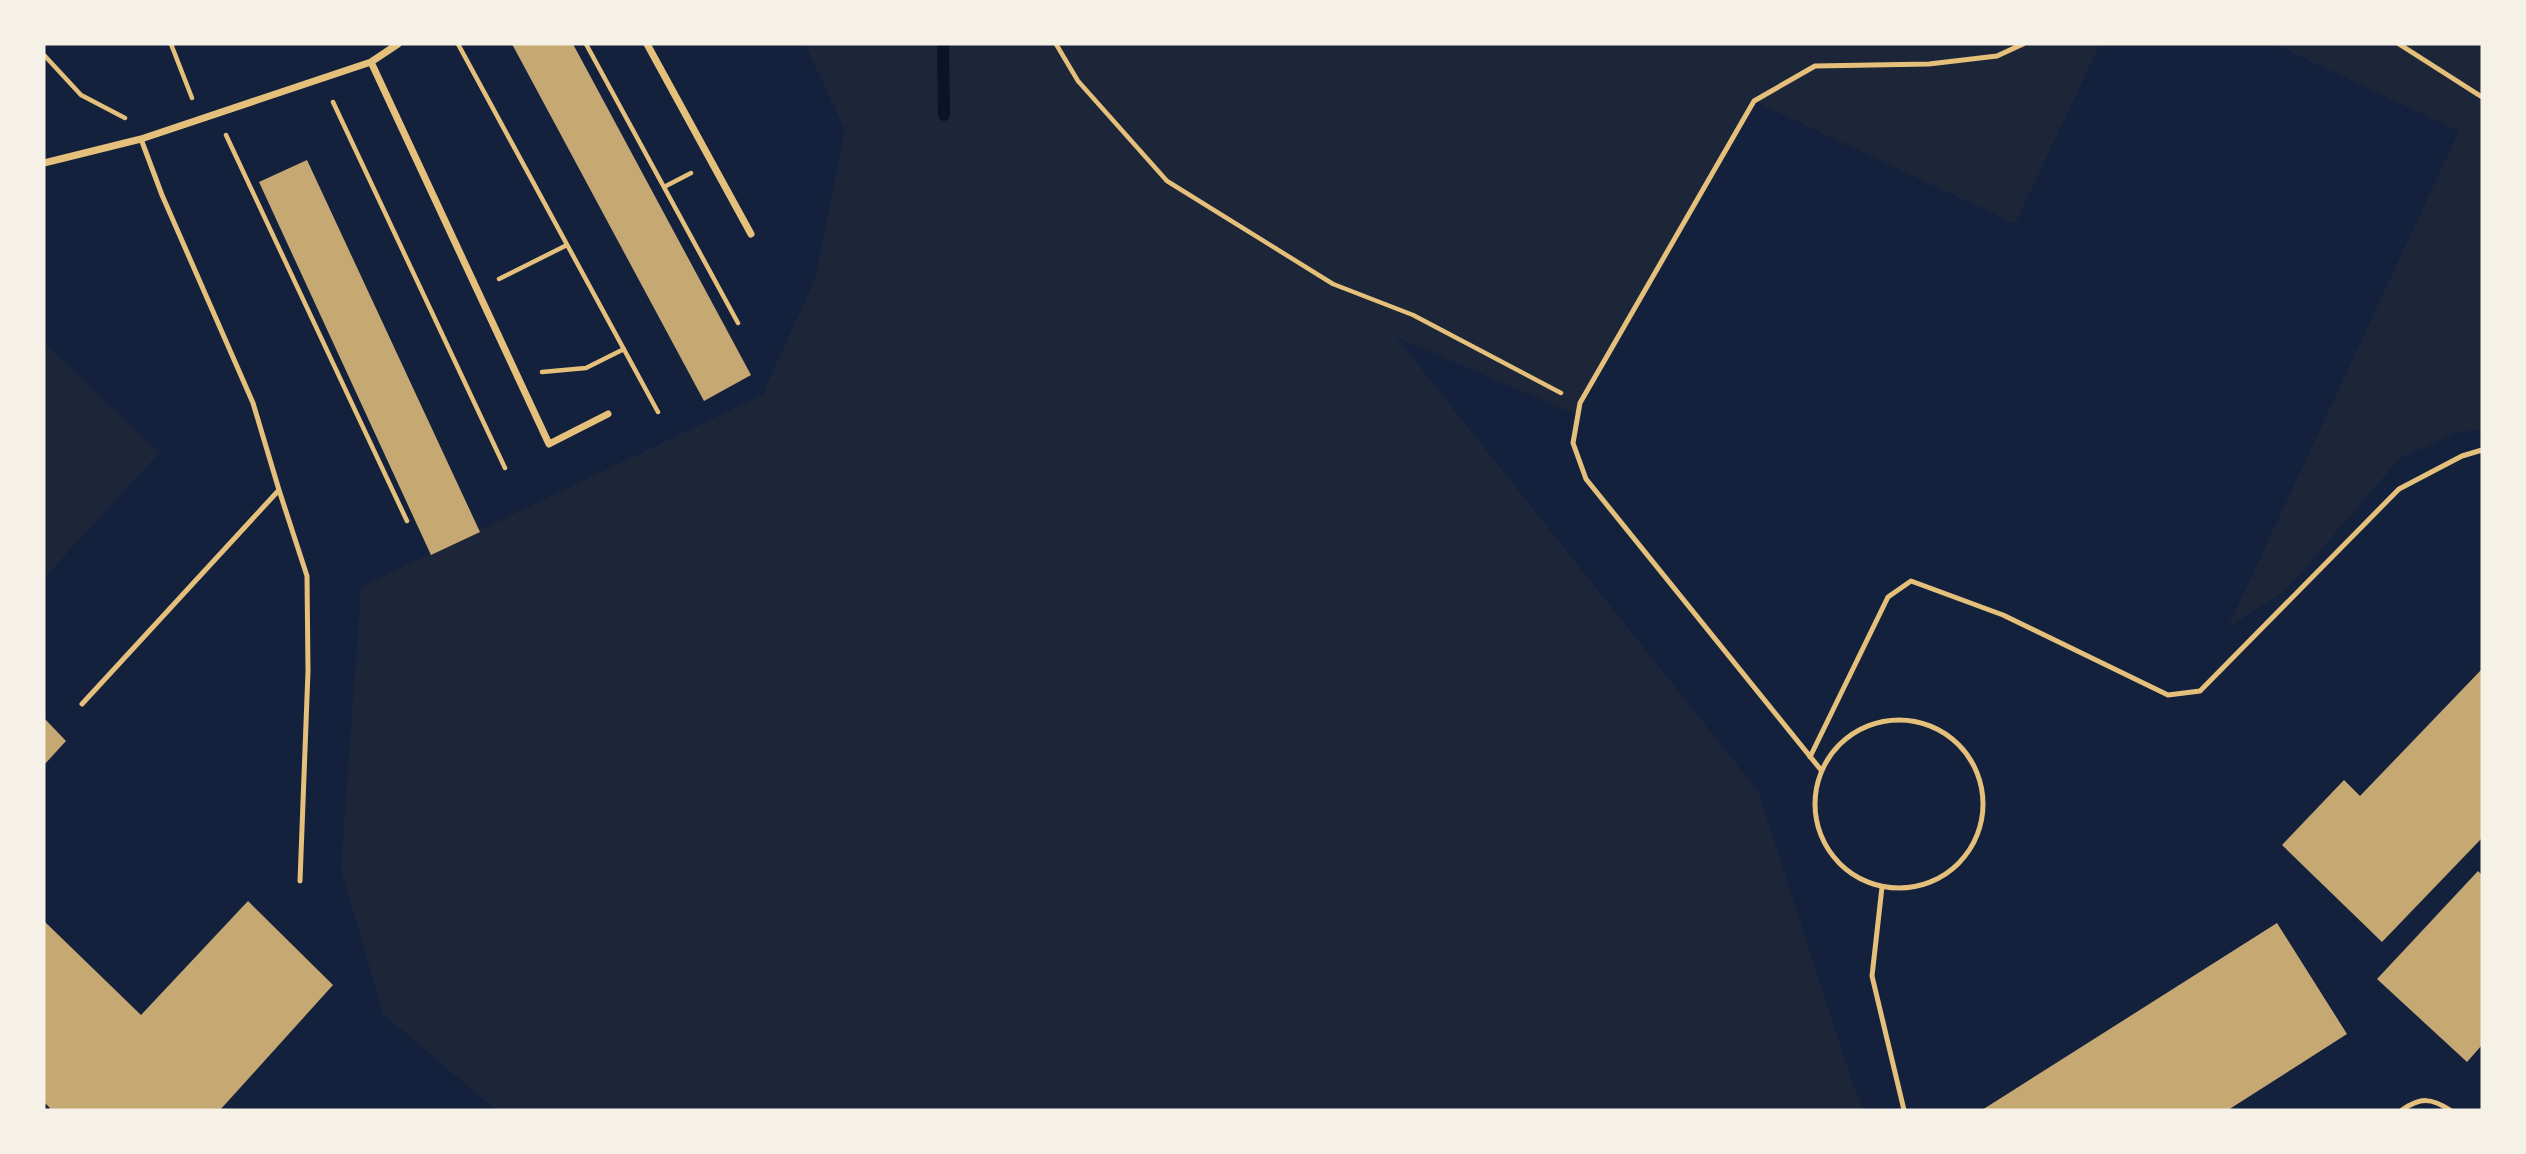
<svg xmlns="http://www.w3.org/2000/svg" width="2526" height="1154" viewBox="0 0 2526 1154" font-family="Helvetica,sans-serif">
	<rect width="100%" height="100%" fill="#14213d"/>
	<path fill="#1d2539" d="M805,44h1295l-85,180 -261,-123 -173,302 -3,12 -182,-78 362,454 94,291 12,28h-1368l-113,-96 -42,-145 20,-282 401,-192 53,-116 30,-149z
		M2274,44h208v386l-24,2 -58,26 -114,132 -58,37 231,-496z
		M44,342l115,111 -115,125z"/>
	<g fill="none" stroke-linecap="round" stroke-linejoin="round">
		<path stroke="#0b132b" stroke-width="12" d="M943,44l1,71"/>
	</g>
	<path fill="#c6a872" d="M512,44h61l178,331 -47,26z
		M307,160l173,372 -49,23 -172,-373z
		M2482,669v169l-100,104 -100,-97 62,-65 16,16z
		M44,718l22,23 -22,24z
		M2478,871l4,4v170l-15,17 -90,-83z
		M248,901l85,84 -113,125h-172l2,-2 -6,-6v-181l97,94z
		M2277,923l70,111 -119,76h-246z"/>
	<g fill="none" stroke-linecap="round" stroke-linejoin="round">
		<path stroke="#e5c07b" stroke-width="4.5" d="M171,44l21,54
			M458,44l200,368
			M586,44l152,279
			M1056,44l22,37 89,100 166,103 80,31 148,78
			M44,55l37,40 44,23
			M333,102l172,366
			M226,135l181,386
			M664,187l27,-14
			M499,279l68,-34
			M542,372l44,-4 38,-19"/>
		<path stroke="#e5c07b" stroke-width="5" d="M2399,44l83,53
			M279,490l28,86 1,95 -8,210
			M82,704l197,-214 -26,-87 -91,-208 -21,-56
			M1815 804a84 84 0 1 1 168 0a84 84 0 1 1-168 0Z
			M1810,757l78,-160 23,-16 92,34 165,80 32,-4 199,-202 63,-33 20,-6
			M1821,770l-235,-291 -13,-36 7,-40 174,-302 61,-35 114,-2 68,-8 26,-12
			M1882,887l-10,89 32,134
			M2402,1110c19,-13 29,-12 48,0"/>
		<path stroke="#e5c07b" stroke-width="7" d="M647,44l104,190
			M371,62l178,382 59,-30
			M44,163l97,-24 230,-77 27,-18"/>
	</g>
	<rect width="2526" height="1154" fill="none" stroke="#f6f1e7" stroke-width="91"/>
</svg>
